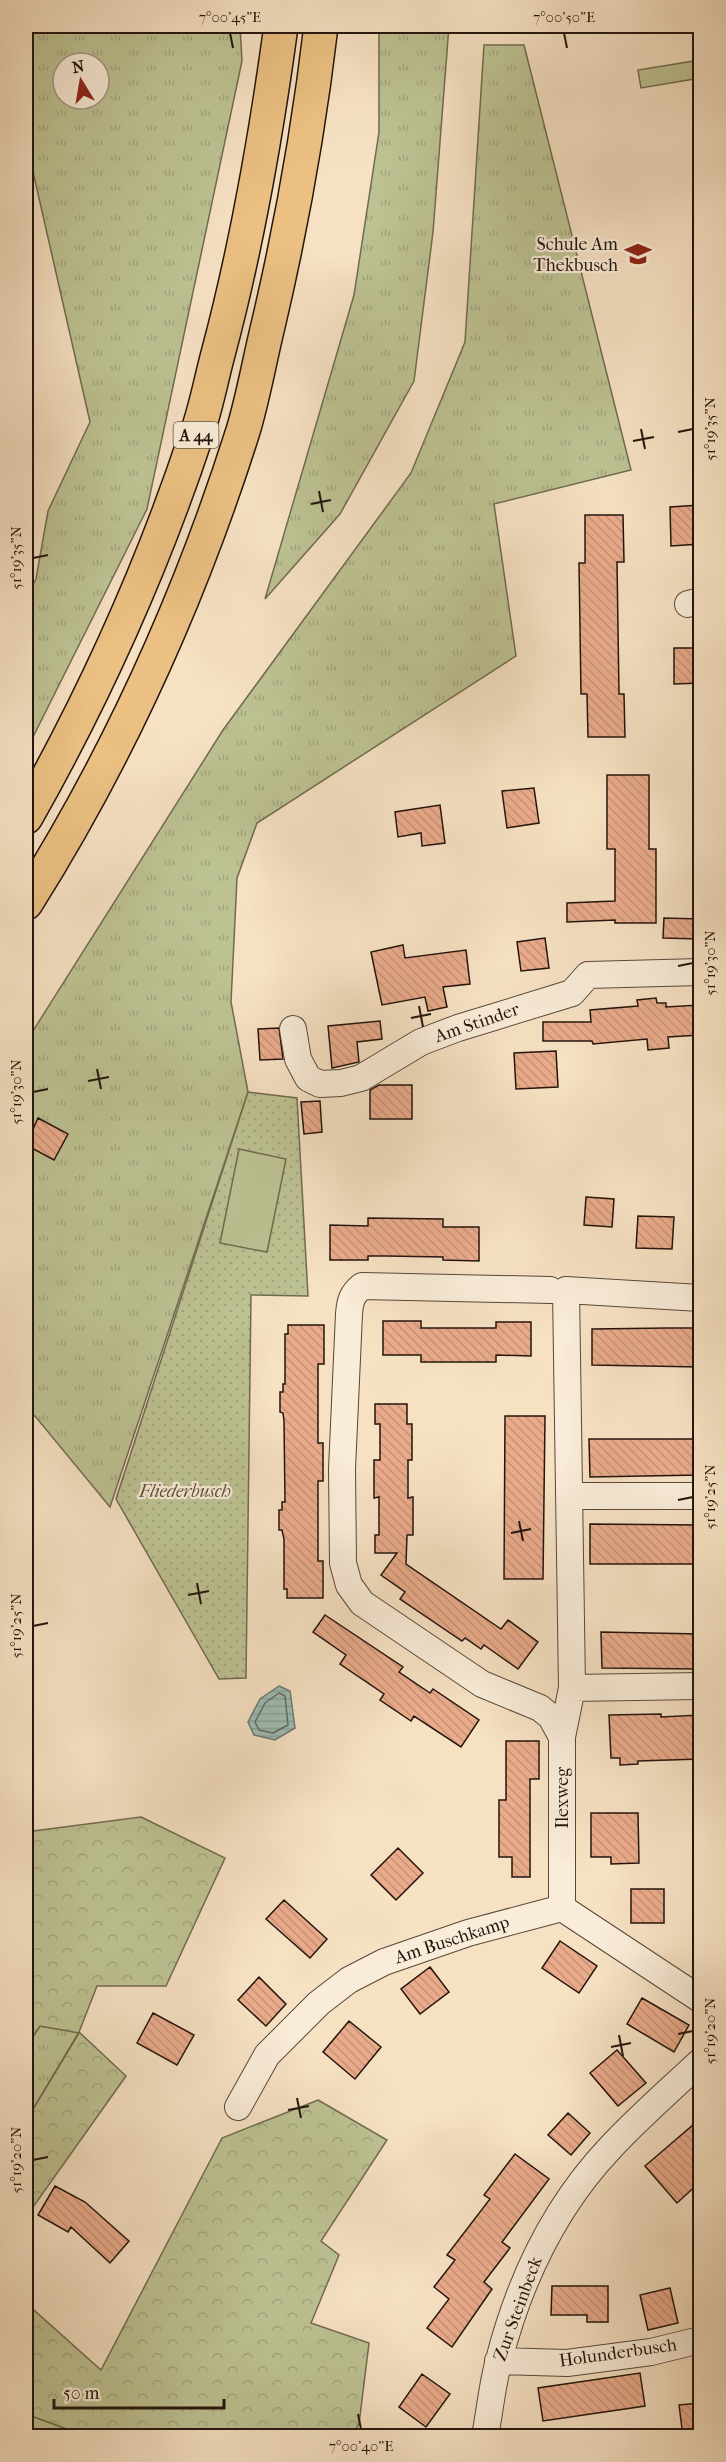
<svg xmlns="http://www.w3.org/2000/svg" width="726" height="2462" viewBox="0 0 726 2462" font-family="'IM FELL French Canon',serif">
	<defs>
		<pattern id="grass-tufts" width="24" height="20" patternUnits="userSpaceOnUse" patternTransform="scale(1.5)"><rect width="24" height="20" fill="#bdc293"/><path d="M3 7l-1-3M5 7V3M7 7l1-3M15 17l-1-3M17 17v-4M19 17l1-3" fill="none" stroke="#a2a67e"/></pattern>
		<pattern id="forest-crowns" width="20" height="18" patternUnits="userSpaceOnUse" patternTransform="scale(1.5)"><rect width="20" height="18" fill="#bdc293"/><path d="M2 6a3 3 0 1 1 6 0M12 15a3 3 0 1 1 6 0" fill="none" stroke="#a2a67e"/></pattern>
		<pattern id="park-dots" width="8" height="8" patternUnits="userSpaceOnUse" patternTransform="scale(1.5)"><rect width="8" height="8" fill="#bdc293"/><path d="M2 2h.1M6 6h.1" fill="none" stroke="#a2a67e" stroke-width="1.8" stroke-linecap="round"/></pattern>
		<pattern id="water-rules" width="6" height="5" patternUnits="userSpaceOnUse" patternTransform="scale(1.5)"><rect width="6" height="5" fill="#9dbdb5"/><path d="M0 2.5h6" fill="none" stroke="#87a29a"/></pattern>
		<pattern id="building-back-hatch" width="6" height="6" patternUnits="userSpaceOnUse" patternTransform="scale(1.5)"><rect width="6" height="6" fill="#eaab8b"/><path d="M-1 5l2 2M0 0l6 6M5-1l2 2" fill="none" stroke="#c89277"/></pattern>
	</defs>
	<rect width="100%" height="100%" fill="#f6e1c3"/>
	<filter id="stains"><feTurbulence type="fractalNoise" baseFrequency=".00333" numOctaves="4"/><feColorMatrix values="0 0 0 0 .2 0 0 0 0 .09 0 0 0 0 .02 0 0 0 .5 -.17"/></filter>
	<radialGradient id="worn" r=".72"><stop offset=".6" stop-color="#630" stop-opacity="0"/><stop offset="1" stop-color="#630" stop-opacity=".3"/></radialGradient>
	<path fill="url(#grass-tufts)" stroke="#706b50" stroke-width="1.5" fill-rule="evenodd" d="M51,26h189l2,35 -95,448 -121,242v-154l10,-18 12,-68 42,-89 -64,-281v-106zM63,63h36v36h-36z
		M379,26h70l-16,206 -19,149 -74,133 -75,85 89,-304 25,-163z
		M484,45h40l107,425 -137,34 22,152 -259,167 -20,55 -6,124 17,90 -138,415 -75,-91 -9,-5v-369l197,-312 188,-257 54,-131z
		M40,2026l39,6 -53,89v-74z
		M26,2414l60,22h-60z"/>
	<path fill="url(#forest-crowns)" stroke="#706b50" stroke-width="1.5" d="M141,1817l84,41 -59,128h-69l-18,46 47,44 -100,141v-96l53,-88 -39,-7 -14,21v-215z
		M318,2100l69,40 -66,101 18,14 -28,68 58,20 -10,81 -7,12h-266l-60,-22v-111l75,67 121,-232z"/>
	<path fill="url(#park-dots)" stroke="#706b50" stroke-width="1.5" d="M248,1092l49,6 11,198 -57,-1 -5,383 -27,1 -103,-180z"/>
	<path fill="#bdc293" stroke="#706b50" stroke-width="1.5" d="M700,60v18l-59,10 -3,-18z
		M239,1149l47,10 -19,93 -47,-9z"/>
	<path fill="url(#water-rules)" stroke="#6c7972" stroke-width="1.5" d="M279,1686l11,5 5,37 -20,12 -21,-5 -6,-13 12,-23z"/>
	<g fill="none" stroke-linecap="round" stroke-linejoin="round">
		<path stroke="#606861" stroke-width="1.5" d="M279,1693l6,3 3,29 -15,8 -14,-3 -4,-8 10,-19z"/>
	</g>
	<path fill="url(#building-back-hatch)" stroke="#23140d" stroke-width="1.5" d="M700,505v39l-29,2 -1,-39z
		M585,515h38l1,47h-7l2,132h5l1,43h-37l-1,-43h-6l-2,-131h6z
		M674,648h26v35l-26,1z
		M607,775h42v74h7v74h-41v-3l-48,2v-19l48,-2v-52h-8z
		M534,788l5,35 -32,5 -5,-37z
		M440,805l5,38 -23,3 -1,-13 -23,4 -3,-25z
		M664,918l36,1v20l-37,-1z
		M545,938l4,30 -28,3 -4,-29z
		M403,945l2,13 61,-8 4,34 -27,3 4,20 -19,4 -3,-14 -43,8 -11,-53z
		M656,998l1,5h9v4l34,-2v30l-32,2 1,11 -21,2 -1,-11 -54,5 -1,-3h-49v-19h48l-1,-12 48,-4 -1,-6z
		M380,1021l2,18 -25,3 2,20 -27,6 -4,-42z
		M279,1028l4,31 -23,1 -2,-31z
		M556,1051l2,36 -42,2 -2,-36z
		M379,1085h33v34h-42v-29z
		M320,1101l2,31 -18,2 -3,-32z
		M38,1118l30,16 -14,26 -28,-15z
		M586,1197l28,2 -2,28 -28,-2z
		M638,1216l36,1 -2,32 -36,-1z
		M368,1218l75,1v8h36v34l-36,-1v-3l-56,-1h-19v4h-38v-35l38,1z
		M383,1321h38v7h75v-6h35v34l-35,-1v7h-75v-7h-38z
		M288,1325h36v39h-6v79h5v38h-5v80h5v37h-36v-9h-3v-50l-2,-9h-3v-20h3v-8h3l-1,-81 -1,-8 -3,-1v-20h3v-8h2v-50h3z
		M668,1328h32v39l-108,-2v-36z
		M375,1404h32v20h5v36h-4v38l5,-1v38h-6l-1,29 95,65 7,-9 30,22 -20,27 -34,-24 -3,4 -16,-11 -3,3 -62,-42 5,-7 -24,-17 16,-22h-22v-18h4v-38l-5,1v-38h6v-36h-5z
		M505,1416h40l-2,163h-39z
		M589,1439h111v36l-110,2z
		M590,1524l110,1v39h-110z
		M325,1615l78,52 -4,5 31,21 3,-4 46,31 -18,27 -47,-31 -3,5 -31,-21 4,-6 -44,-30 6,-9 -33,-23z
		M601,1632l99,2v35l-98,-1z
		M661,1714v3l39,-2v44l-62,2v3l-18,1v-7h-9l-2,-43z
		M506,1741h33v38h-9v98h-18v-20h-13v-57h7z
		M591,1813h47l1,50 -28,1v-7h-20z
		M398,1848l25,25 -27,27 -25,-25z
		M631,1889h33v34h-33z
		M284,1900l43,39 -17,19 -44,-39z
		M560,1941l37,25 -18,27 -37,-25z
		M430,1967l19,25 -29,22 -19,-25z
		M259,1977l27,27 -20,22 -28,-26z
		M642,1998l47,27 -15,27 -47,-28z
		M153,2013l41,22 -17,30 -40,-22z
		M349,2021l32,26 -26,32 -32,-27z
		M617,2050l29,33 -28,23 -28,-33z
		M568,2113l22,20 -19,22 -23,-20z
		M700,2119v63l-23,21 -32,-37z
		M515,2154l34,25 -47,63 8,6 -26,34 8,7 -40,58 -25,-19 22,-29 -15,-12 21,-27 -8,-5 43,-56 -6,-4z
		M55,2186l30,16 44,39 -19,22 -39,-36 -3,5 -30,-17z
		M552,2286h56v36h-21v-7h-36z
		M670,2288l8,35 -30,7 -8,-35z
		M640,2373l5,33 -102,15 -5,-33z
		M422,2374l28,20 -24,33 -27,-20z
		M700,2403v33h-17l-4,-31z"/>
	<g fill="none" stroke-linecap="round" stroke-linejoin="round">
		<g stroke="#58473a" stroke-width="28">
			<path id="minor" d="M688,604l12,-3
				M293,1029l5,30 10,19 12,6 21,-1 20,-5 60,-36 37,-14 114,-35 16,-18 112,-3
				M550,1290l-188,-4c-10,8 -12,15 -13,28l-7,155 1,94 6,22 13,18 120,81 58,24 11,9 11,20
				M569,1496h131
				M572,1688l128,-2
				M562,1908v-171l10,-49 -6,-398 134,8
				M238,2107l29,-52 52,-52 30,-23 35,-18 84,-29 94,-25 138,91
				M498,2361l69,2 84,-11 49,-12
				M485,2436c5,-25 7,-51 14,-76 20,-78 56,-154 112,-213 28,-30 59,-57 89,-85"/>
		</g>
		<g stroke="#23140d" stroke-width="36">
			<path id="motorway" d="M26,817c69,-122 127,-251 171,-384 9,-25 14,-53 21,-79 29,-108 48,-218 63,-328
				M26,903c92,-146 165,-308 217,-472 10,-33 16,-68 24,-101 24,-101 42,-202 54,-304"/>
		</g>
		<use href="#minor" stroke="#f9ecd8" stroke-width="26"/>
		<use href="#motorway" stroke="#ebc082" stroke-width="33"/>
	</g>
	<path fill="none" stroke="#23140d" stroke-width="2" d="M230,33l3,15M564,33l3,15M641,429l4,20M678,432l15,-3M633,441l21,-4M319,491l4,21M311,504l20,-4M33,558l15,-3M678,966l15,-3M419,1006l4,21M411,1018l20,-4M97,1069l4,20M88,1081l21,-4M33,1092l15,-3M678,1500l15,-3M519,1521l4,20M511,1533l20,-4M197,1583l4,21M188,1595l21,-4M33,1626l15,-3M678,2034l15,-3M619,2035l4,21M611,2047l20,-4M297,2098l4,20M288,2110l21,-4M33,2160l15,-3M358,2414l3,15"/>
	<defs>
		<g id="school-bare" transform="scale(2.07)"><path d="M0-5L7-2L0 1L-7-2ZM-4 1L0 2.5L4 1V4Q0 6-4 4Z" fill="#8f2418" stroke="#f9ecd8" stroke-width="2.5" paint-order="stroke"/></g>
	</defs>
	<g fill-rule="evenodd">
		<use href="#school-bare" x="638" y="254"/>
	</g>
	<g text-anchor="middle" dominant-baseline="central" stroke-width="4.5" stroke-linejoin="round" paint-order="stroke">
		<rect fill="#f9ecd8" stroke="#63554a" stroke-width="1.5" x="173.5" y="422" width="45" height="26" rx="4.5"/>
		<g font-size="16" font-weight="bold" fill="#23140d">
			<text x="196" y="435">A 44</text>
		</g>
		<g font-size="18" fill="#23140d" stroke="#f9ecd8" text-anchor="end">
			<text x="618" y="244">Schule Am<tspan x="618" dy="21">Thekbusch</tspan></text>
		</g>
		<g font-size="18" fill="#23140d" stroke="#f9ecd8">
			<text transform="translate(477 1023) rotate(-19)">Am Stinder</text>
			<text transform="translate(562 1798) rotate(-90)">Ilexweg</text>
			<text transform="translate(452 1940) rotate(-18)">Am Buschkamp</text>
			<text transform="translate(518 2309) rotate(-70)">Zur Steinbeck</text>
			<text transform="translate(618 2353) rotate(-8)">Holunderbusch</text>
		</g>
		<g font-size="18" font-style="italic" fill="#59513c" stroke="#f9ecd8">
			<text x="185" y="1491">Fliederbusch</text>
		</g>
	</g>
	<rect width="726" height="2462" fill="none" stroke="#f6e1c3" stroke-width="66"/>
	<g transform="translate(81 81) rotate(349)"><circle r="28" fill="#f9ecd8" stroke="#a39687" stroke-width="1.5"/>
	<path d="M0-4.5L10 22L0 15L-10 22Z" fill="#8f2418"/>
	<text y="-9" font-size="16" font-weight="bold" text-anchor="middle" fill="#23140d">N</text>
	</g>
	<path d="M54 2399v9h170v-9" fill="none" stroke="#23140d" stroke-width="3"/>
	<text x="63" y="2399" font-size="18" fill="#23140d" stroke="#f9ecd8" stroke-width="4.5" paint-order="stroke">50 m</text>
	<rect x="33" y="33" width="660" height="2396" fill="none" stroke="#23140d" stroke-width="2"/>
	<g font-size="15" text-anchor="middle" fill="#23140d">
		<text x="230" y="22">7°00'45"E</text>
		<text x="564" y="22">7°00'50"E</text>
		<text transform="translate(710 429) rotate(-90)" y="5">51°19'35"N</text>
		<text transform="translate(16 558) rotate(-90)" y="5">51°19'35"N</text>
		<text transform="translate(710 963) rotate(-90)" y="5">51°19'30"N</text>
		<text transform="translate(16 1092) rotate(-90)" y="5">51°19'30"N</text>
		<text transform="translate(710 1497) rotate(-90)" y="5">51°19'25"N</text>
		<text transform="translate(16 1626) rotate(-90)" y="5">51°19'25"N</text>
		<text transform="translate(710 2031) rotate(-90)" y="5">51°19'20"N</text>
		<text transform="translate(16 2160) rotate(-90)" y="5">51°19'20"N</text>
		<text x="361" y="2451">7°00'40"E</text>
	</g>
	<rect width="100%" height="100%" filter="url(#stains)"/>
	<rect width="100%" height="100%" fill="url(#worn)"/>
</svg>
